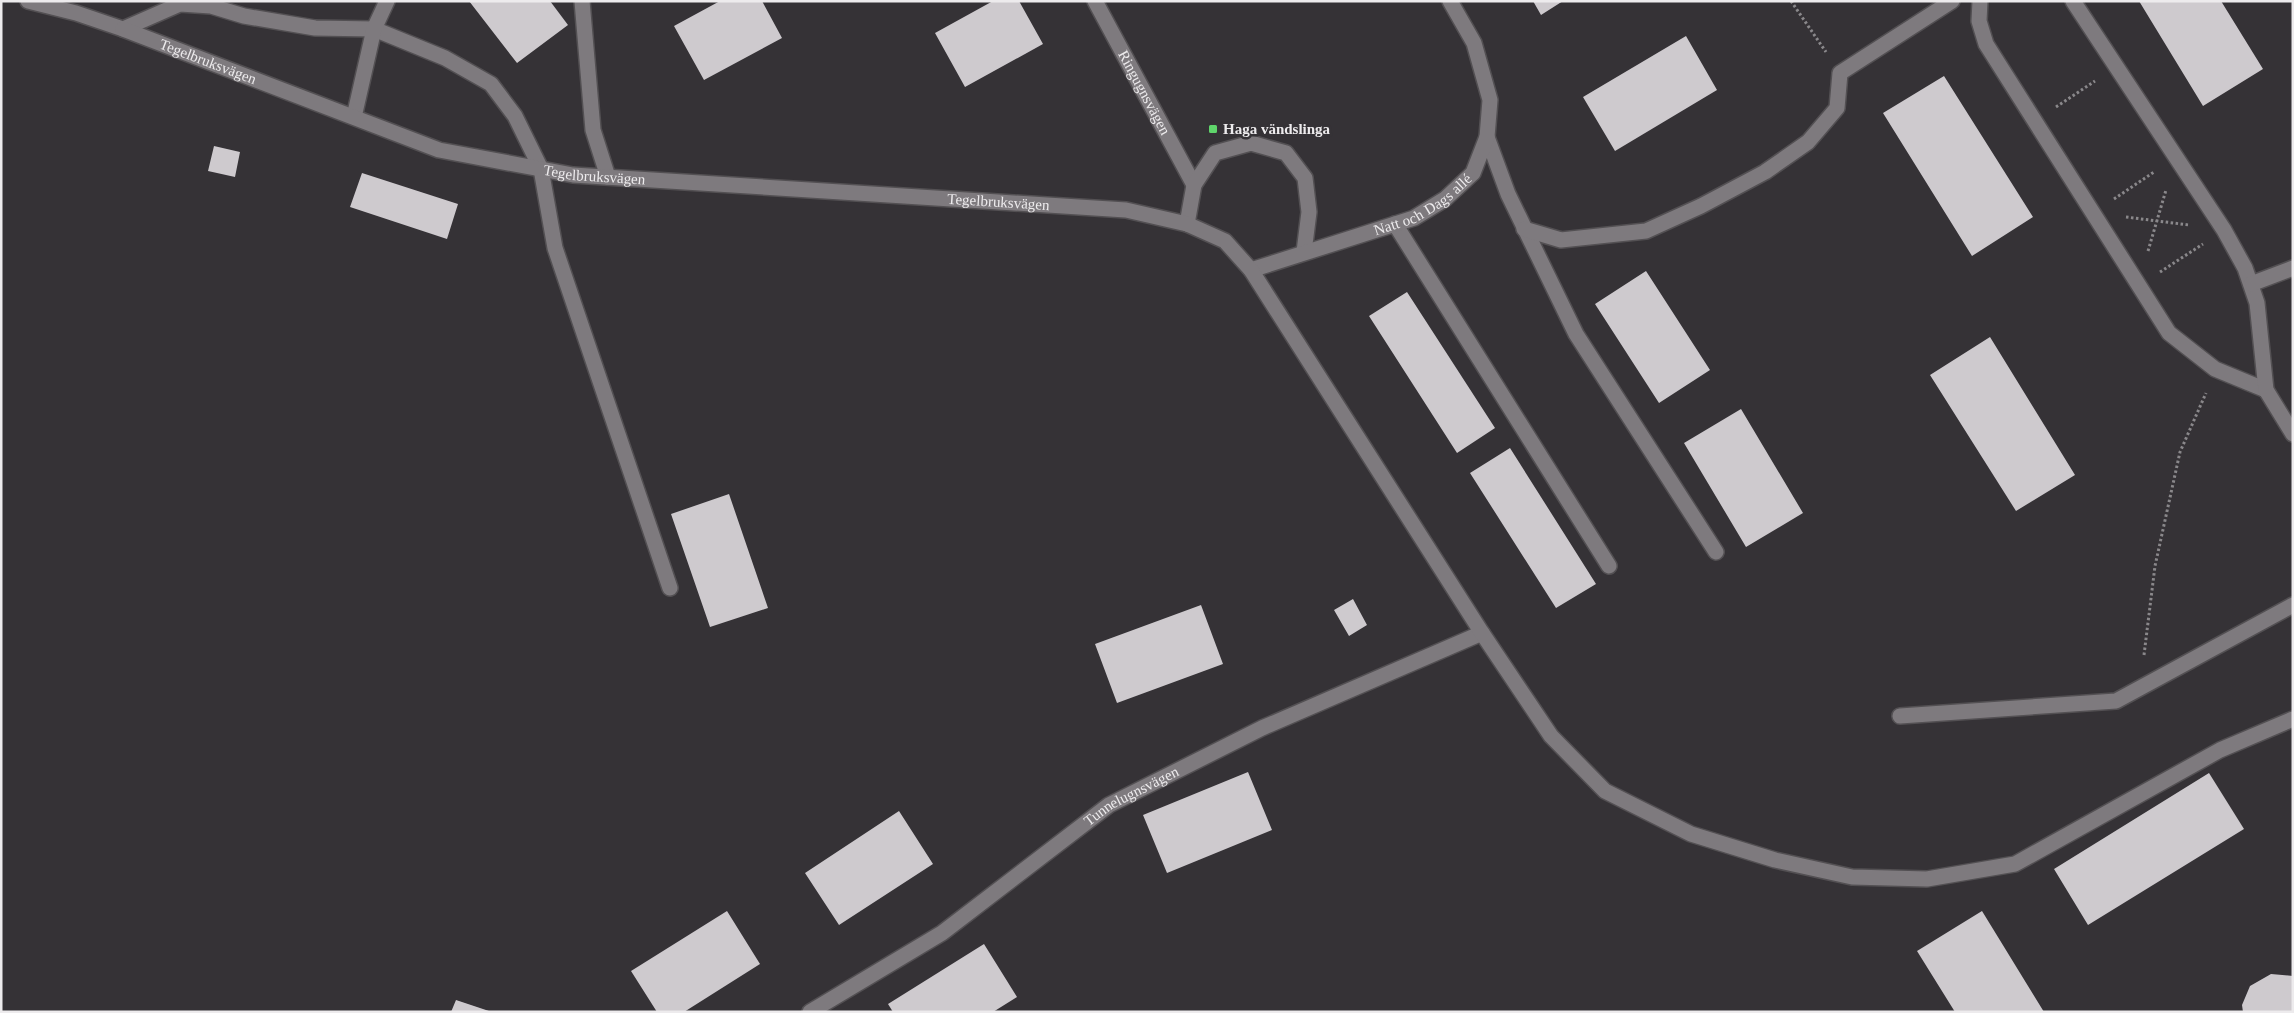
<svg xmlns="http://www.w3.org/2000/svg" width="2294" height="1013" viewBox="0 0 2294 1013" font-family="'Times New Roman',serif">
	<rect width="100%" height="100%" fill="#353236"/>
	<path fill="#cecace" d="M469,1h81l18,24 -51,38z
		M720,1h42l20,37 -78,42 -30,-54z
		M993,1h26l24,43 -78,43 -30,-54z
		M1533,1h30l-22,14z
		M2139,1h82l42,68 -60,37z
		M1686,36l31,54 -102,61 -32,-54z
		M1944,76l89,141 -61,39 -89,-143z
		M214,146l26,6 -5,25 -27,-6z
		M362,173l96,31 -11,35 -97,-32z
		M1646,271l64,99 -51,33 -64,-99z
		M1407,292l88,136 -38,25 -88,-137z
		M1990,337l85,138 -59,36 -86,-136z
		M1741,409l62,104 -57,34 -62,-104z
		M1510,448l86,136 -40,24 -86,-135z
		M729,494l39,114 -58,19 -39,-113z
		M1353,599l14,26 -18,11 -15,-26z
		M1201,605l22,59 -106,39 -22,-59z
		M1248,772l24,58 -105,43 -24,-58z
		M2209,773l35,56 -156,96 -34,-56z
		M899,811l34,53 -94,61 -34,-52z
		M727,911l33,53 -76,48h-27l-26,-41z
		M1982,911l62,101h-89l-38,-61z
		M984,944l33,53 -24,15h-100l-5,-8z
		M2271,974l22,2v36h-50l-1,-7 8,-19z
		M456,1000l33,11v1h-38z"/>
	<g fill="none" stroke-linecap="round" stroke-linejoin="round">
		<g stroke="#535053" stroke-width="18">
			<g id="lane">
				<path d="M28,1l48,12 47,16 57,-25 31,2 33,10 71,12 59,1 71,29 46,26 24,32 26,53 14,79 115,340"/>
				<path d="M582,1l11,129 15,47"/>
				<path id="s1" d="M1095,1l99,184"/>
				<path d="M1980,1l-1,20 7,23 183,289 46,36 51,21"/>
				<path d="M2073,1l151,229 21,38 12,35 9,87 27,44"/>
				<path d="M354,117l20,-88 13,-28"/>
				<path d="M1487,137l21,57 68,140 140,218"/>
				<path d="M1187,224l7,-39 21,-32 36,-10 35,10 19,25 4,34 -5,40"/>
				<path d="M1395,224l214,342"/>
				<path d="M1524,229l37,11 85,-9 55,-25 64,-34 43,-30 29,-34 3,-35 112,-72"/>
				<path id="s2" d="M1251,270l163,-52 31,-19 28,-26 14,-36 3,-37 -16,-57 -24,-42"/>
				<path d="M2251,284l42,-16"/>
				<path d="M1900,716l216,-15 177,-96"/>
			</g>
		</g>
		<g stroke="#535053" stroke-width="18">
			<g id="street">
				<path id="s3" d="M810,1012l132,-79 167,-128 153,-77 220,-95"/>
			</g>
		</g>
		<g stroke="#535053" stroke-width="18">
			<g id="secondary">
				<path id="s4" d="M123,29l316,121 134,25 553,35 61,14 38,17 26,29 231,363 69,103 54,55 86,43 84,26 77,17 75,2 88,-15 205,-114 73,-31"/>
			</g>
		</g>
		<path stroke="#8a888b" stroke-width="3" stroke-dasharray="2.5 2.5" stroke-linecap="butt" d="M1791,1l35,51
			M2056,107l39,-26
			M2114,199l40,-27
			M2126,217l63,8
			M2148,251l18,-61
			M2160,272l43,-28
			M2144,655l11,-89 25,-114 26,-59"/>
		<use href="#lane" stroke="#7e7a7e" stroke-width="15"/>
		<use href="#street" stroke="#7e7a7e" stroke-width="15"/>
		<use href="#secondary" stroke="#7e7a7e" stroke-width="15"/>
	</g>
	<rect fill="#5fd56b" stroke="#353236" stroke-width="2" x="1208" y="124" width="10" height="10" rx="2.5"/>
	<g text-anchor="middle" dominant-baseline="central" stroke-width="5" stroke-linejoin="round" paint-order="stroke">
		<g font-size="15" fill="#edebed" stroke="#353236">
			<text stroke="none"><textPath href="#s4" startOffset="91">Tegelbruksvägen</textPath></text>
			<text stroke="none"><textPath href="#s1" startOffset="104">Ringugnsvägen</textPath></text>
			<text stroke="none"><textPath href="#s4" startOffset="496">Tegelbruksvägen</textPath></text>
			<text stroke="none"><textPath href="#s2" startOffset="185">Natt och Dags allé</textPath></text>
			<text stroke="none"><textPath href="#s4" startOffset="901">Tegelbruksvägen</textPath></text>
			<text stroke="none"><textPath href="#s3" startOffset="388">Tunnelugnsvägen</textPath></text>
		</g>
		<g font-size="15" font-weight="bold" fill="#edebed" stroke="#353236" text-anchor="start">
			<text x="1223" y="129">Haga vändslinga</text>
		</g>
	</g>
	<rect width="2294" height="1013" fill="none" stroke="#edebed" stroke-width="5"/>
</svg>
